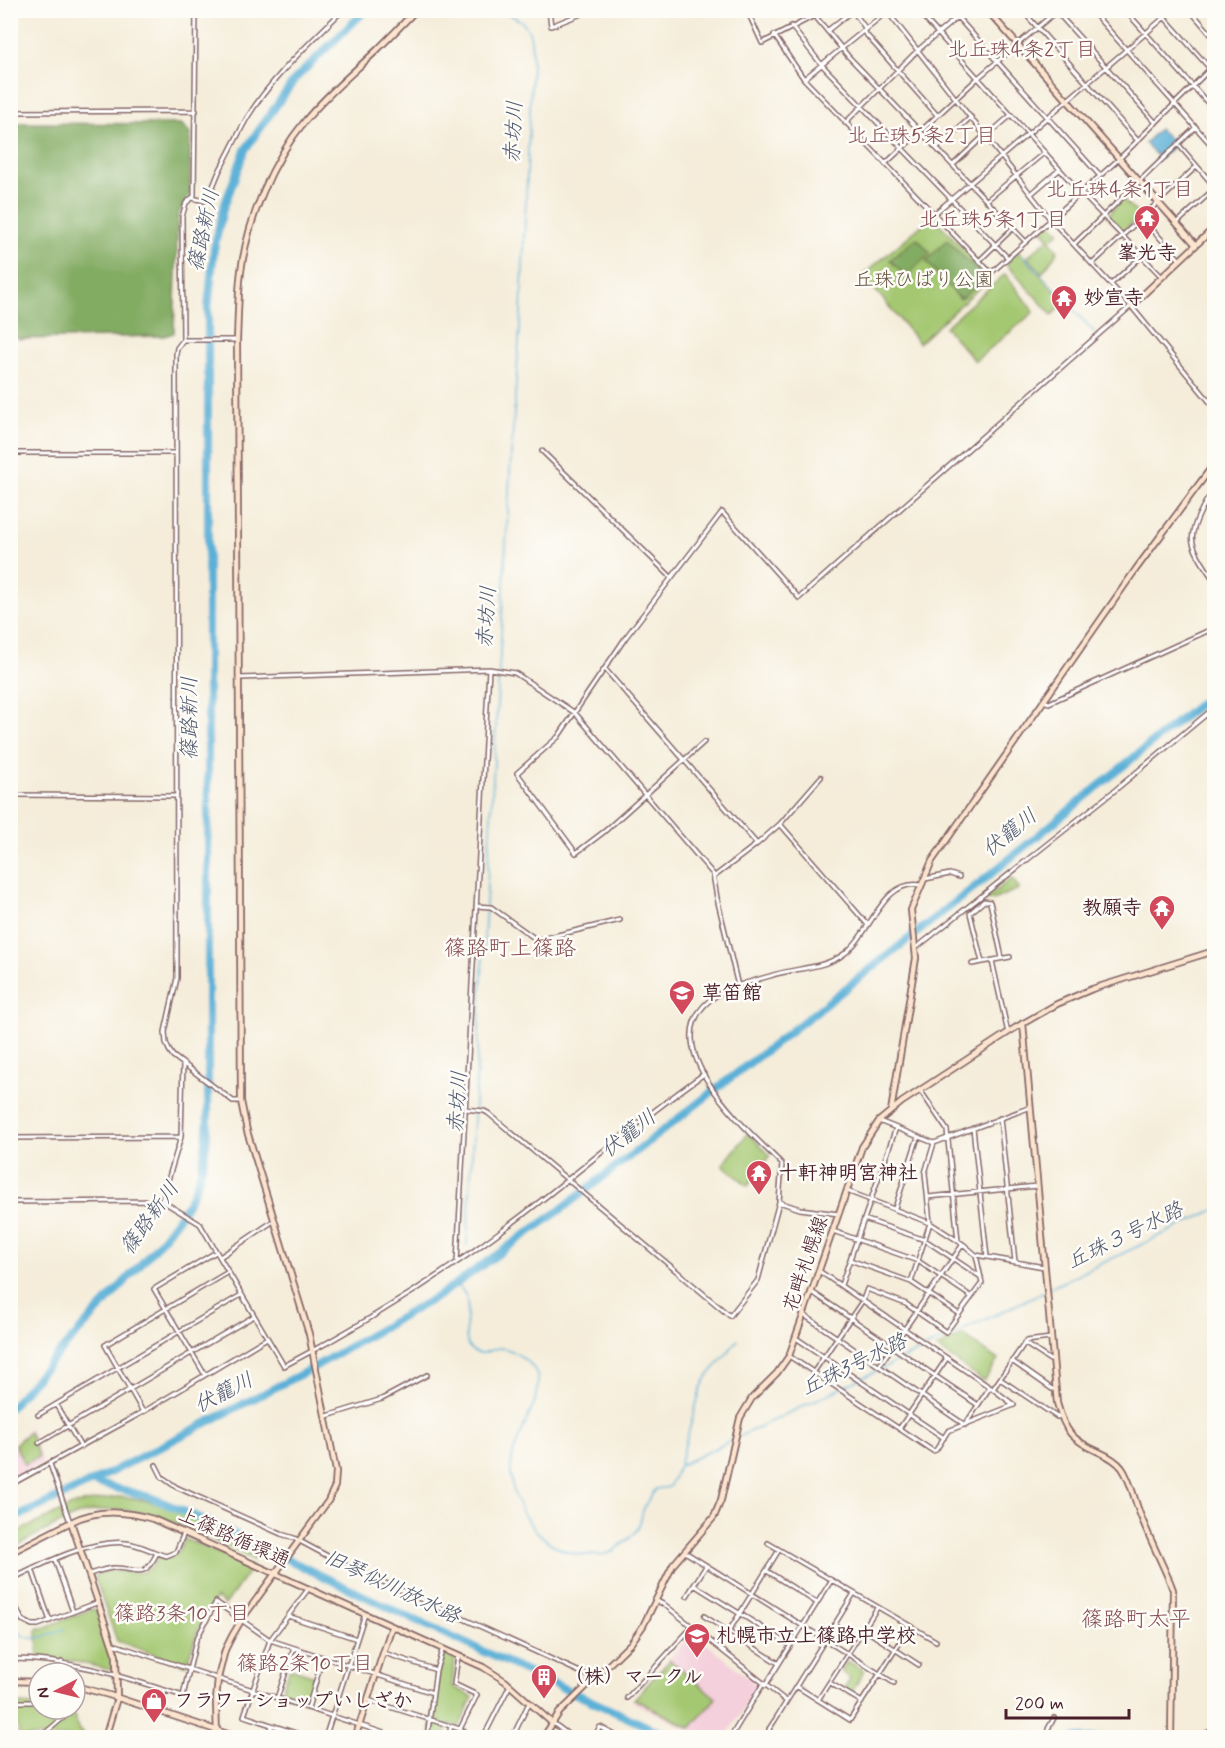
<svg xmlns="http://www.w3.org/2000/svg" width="1225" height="1748" viewBox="0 0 1225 1748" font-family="Mynerve,'Klee One',sans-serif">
	<rect width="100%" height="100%" fill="#fdfcf7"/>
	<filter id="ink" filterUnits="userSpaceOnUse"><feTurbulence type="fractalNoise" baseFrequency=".0167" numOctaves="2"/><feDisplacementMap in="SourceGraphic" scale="12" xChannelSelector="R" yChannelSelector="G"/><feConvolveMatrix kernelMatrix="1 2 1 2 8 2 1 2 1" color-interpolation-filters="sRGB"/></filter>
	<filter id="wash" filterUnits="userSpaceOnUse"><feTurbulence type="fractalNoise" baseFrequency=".008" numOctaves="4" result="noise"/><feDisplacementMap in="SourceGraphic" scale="24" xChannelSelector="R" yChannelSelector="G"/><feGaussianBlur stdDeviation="1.35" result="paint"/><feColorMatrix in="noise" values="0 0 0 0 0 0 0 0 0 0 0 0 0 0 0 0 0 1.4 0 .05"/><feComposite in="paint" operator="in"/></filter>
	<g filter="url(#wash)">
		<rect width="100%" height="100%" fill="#f5edda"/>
		<path fill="#f4cfdc" d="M30,1428l13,35 -32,17v-33z
			M693,1632l65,54 -32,51h-21l-69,-33 -4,-4z"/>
		<path fill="#a4c871" stroke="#77744e" stroke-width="1.5" d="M1122,199l18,17 -18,16 -15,-16z
			M934,218l57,59 -72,66 -56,-68 66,-56z
			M1051,223l9,9 -10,8 8,11 -16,22 -15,-16 22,-19 -7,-8z
			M1019,251l46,51 -13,13 -46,-51z
			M1005,274l29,38 -59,49 -30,-34z
			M1012,878l7,11 -26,11h-9z
			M748,1133l22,22 -22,31 -25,-21z
			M963,1335l35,25 -14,21 -47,-33z
			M29,1432l10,25 -15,7 -9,-20z
			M117,1497c48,0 100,33 142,54l-5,9c-53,-25 -118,-66 -178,-44 -22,9 -44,22 -65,33v-14l65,-31z
			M185,1539l67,28 -27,38 -9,-7 -19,34 -10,31 -2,2 -68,-24 -22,-63 1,-3c8,-3 17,-5 25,-4 19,2 27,6 37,-15 16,7 21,-5 27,-17z
			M92,1609l5,1 15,45 1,13 -2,2 -39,-9 -34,-4 -1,-29h6z
			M444,1653l11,6 -3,27 21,11 -14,30 -10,-3 -4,13 -15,1 8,-61z
			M670,1660l46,38 -26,30 -56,-29z
			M847,1661l17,9 -13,24 -7,-4 6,-12 -9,-7z
			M290,1668l25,8 -10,26 -24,-9z
			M12,1704l27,1v4h27l1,4 5,-1 8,18 7,7h-67z"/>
		<path fill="#83ac63" stroke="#666647" stroke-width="1.5" d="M10,123l171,1 9,8v62l-12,21 -4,118 -10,3 -145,3 -8,-6z
			M917,238l13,15 -24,24 -16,-17z
			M947,240l38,39 -25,20 -34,-38z"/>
		<path fill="#5bb0d7" stroke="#526881" stroke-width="1.5" d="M1159,129l17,15 -16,15 -15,-16z"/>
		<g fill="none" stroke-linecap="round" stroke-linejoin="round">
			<path stroke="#5bb0d7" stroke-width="1.5" d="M1023,255l71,77
				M464,1246l3,-2 44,-788 10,-144 11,-251c0,-33 -3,-41 -36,-51
				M457,1283c3,5 8,10 10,15 3,13 -7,46 6,53 11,6 16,-2 26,-3 12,-1 36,16 38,28 7,30 -30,65 -26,100 3,38 36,78 75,79 10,0 19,1 27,-4 8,-6 19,-14 24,-21 4,-5 4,-15 7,-22 3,-7 8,-13 12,-19l13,-2 10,-21 22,-78 6,-11 31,-37
				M1048,1289l166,-79
				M738,1437l305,-145
				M679,1466l55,-27
				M10,1619c12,28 32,20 54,10"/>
			<path stroke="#5bb0d7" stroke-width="8" d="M10,1408c38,-45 79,-86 118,-130 23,-25 55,-60 68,-92 9,-23 11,-48 12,-72v-806l6,-59 9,-40 22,-59 50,-71 71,-69
				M92,1482l58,15 68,29 188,90 266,122
				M10,1520l82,-38 215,-111 133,-76 119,-84 263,-204 159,-125 233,-190
				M1075,1738h47"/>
		</g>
	</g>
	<g filter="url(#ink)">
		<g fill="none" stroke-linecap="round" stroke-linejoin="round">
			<g stroke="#866768" stroke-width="6">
				<path id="street" d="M549,10l2,16 40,-16
					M747,10l15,33 52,-27 8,-6
					M810,10l38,46 178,186
					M886,10l165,210 80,86 83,101
					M917,10l164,183 81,84
					M951,10l149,166
					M1022,10l116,131
					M1055,10l101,113
					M1091,10l123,138
					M1125,10l89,100
					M1158,10l56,63
					M1190,10l24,28
					M853,11l13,18
					M750,16l14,-6
					M791,26l30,38 187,194
					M827,31l25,-20
					M863,31l74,84
					M774,35l30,44 187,194 129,-115 94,-93
					M804,79l85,-69
					M10,112l186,-1
					M845,123l73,-73 48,-40
					M987,136l24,-21
					M1209,142l5,-4
					M1178,144l36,42
					M937,148l34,-31
					M885,164l93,-86 80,-68
					M953,165l32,-30
					M1031,194l28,-24
					M192,198l13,3c8,-10 10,-22 16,-33 9,-17 17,-34 26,-50 25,-41 62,-74 96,-108
					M987,200l58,-48
					M934,214l239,-204
					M1142,218l38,42
					M1177,223l37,-34
					M1074,244l122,-117
					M979,261l34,-33
					M1092,264l105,-98
					M1111,284l30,-27
					M183,340l-1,-123 4,-14 8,-7 2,-186
					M237,340h-54l-6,8 -1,6 1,624 -12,54 1,11 3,7 4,6 60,45h8
					M542,451l129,126
					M10,453h166
					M1214,490c-8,10 -25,39 -21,53 3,12 14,27 21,37
					M605,669l152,175
					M239,678l250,-9 26,4 60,40 138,161 4,24 21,88
					M1044,701l5,2 165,-75
					M704,742l-99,89 -29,22 -59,-80 41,-36 68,-100 96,-125 77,86 332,-292
					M821,777l-41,47 88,101
					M10,795l167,1
					M715,876l42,-32 23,-20
					M925,879l25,-5 9,3
					M476,906l15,1 46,33 83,-20
					M916,948l198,-157 100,-83
					M992,961l16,72
					M982,962l-12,-49 14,-12 6,1 12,56
					M972,964l38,-7
					M920,1090l27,40 11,111
					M465,1109l19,2 4,2 242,203 28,-36 21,-78
					M1000,1118l15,144
					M879,1121l55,22 97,-36
					M973,1128l14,129
					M10,1138l171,-1
					M847,1191l83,32 33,21 13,11 68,12
					M928,1197l109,-11
					M162,1200l19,-63 2,-73
					M10,1202l152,-1 38,23 84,142c81,-42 159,-91 232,-146 63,-48 123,-100 188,-146
					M895,1208l23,-71
					M839,1214l-39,-5 -21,-7 3,-38c-33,-33 -130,-116 -72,-164 16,-13 40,-18 60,-24 23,-8 54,-7 74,-22 27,-19 38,-76 77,-69
					M864,1219l61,21 56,37
					M833,1231l85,30 54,36
					M220,1257l55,-37
					M850,1260l61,22 48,32
					M457,1262l32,-593
					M819,1271l172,117
					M911,1282l19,-59 -5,-50 9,-30
					M841,1285l55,-157
					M812,1292l166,113
					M804,1315l161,110 25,-38
					M796,1338l148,100
					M1024,1343l26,17h3
					M789,1356l144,95 3,-1 12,-19 66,-26 -21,-16 33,-48 25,-3
					M1012,1361l40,28h4
					M879,1366l84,-122
					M813,1373l50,-73 4,-11 39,15 40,28 36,-49 -6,-28
					M205,1375l-51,-86 62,-37
					M1000,1379l57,38 4,-1
					M56,1405l25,42
					M143,1412l-38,-67 123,-73
					M38,1415l203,-120
					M327,1416l55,-17 45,-24
					M899,1429l48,-71
					M39,1443l215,-127
					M50,1464l20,58
					M156,1465l6,12 14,10 105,47 13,4 41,22 258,118
					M10,1485l133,-73 124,-74
					M768,1543l168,98
					M685,1552l209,131
					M55,1560l18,52
					M32,1569l18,52
					M767,1571l50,32
					M89,1574c7,-2 15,-5 24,-6 24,-1 30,14 44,-15l9,3 10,-4 8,-19
					M10,1580c32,-16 80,-41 116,-37 11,1 21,6 31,10
					M694,1585l96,60
					M309,1588l-39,52 -26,76 67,22
					M10,1593l12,27 10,5h6l61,-23
					M687,1596l19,-30
					M655,1600l10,5 121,96
					M288,1616l69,23
					M704,1616l74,47
					M864,1629l55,36
					M724,1639l55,-89
					M113,1644l286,94
					M384,1653l52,17
					M458,1656l-4,28 23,11 -17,34
					M10,1659c64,0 113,18 173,37l13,-56 20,-38 54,38 163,53
					M62,1662l2,11
					M830,1683l32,19
					M765,1686l66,-105
					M796,1686l54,34 60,-93
					M277,1698l17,-50
					M627,1698l65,-71
					M368,1700l92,29 17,9
					M818,1700l59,-92
					M10,1702h29
					M308,1708l15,-51
					M159,1712l6,-22
					M10,1713l7,25
					M553,1723l20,15
					M39,1738l30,-25v-4
					M268,1738l4,-13
					M325,1738l40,-124
					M427,1738l9,-68 7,-22
					M448,1738l3,-12
					M483,1738l27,-53
					M512,1738l17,-35
					M593,1738l7,-11 20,11
					M730,1738l33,-54
					M770,1738l-1,-9 6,-9 78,-125
					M1049,1738l-1,-9 6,-11"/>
			</g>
			<g stroke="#866768" stroke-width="8">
				<path id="secondary" d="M987,10l209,235
					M1131,306l83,-78
					M1023,1023l34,380c8,29 15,37 42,49 9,4 17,8 23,16 9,13 12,31 18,46 9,23 20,45 30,68l3,8 -2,148
					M891,1111l25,-153 -5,-48 21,-49 204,-292 78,-105
					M10,1553l61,-31
					M10,1681l29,1
					M75,1686l34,9 131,43
					M105,1738l12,-40 -1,-42 -45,-134c25,-13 55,-11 82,-3l330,148 22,14 46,41
					M217,1738l-1,-37 2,-23 7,-28 7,-14 10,-17 86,-118 7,-15 1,-15 -27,-137 -62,-203 -6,-30 -4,-761c1,-23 1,-46 4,-69 7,-52 31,-110 64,-150 22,-27 48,-48 72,-71 13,-13 26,-26 39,-40
					M355,1738l37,-112
					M543,1738l16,-25 72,-70 12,-17 30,-61 41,-48 7,-17 19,-82 12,-20 25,-25 12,-17 73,-209 17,-26 23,-19 113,-74 42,-24 35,-15 122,-38
					M1197,1738l17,-7"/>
			</g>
			<use href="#street" stroke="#fff" stroke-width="3"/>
			<use href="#secondary" stroke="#fce5cf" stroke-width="4.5"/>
		</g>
	</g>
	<defs>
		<g id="temple-pin" transform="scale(1.35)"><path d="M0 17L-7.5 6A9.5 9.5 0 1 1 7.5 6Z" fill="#d1495b" stroke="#fdfcf7"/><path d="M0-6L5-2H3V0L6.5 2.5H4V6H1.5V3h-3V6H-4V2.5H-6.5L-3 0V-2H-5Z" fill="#fff"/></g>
		<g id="school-pin" transform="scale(1.35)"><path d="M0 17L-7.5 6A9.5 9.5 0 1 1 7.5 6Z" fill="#d1495b" stroke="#fdfcf7"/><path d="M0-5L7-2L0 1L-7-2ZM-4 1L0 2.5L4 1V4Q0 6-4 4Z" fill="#fff"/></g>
		<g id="building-pin" transform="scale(1.35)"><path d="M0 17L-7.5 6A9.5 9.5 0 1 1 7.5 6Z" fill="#d1495b" stroke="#fdfcf7"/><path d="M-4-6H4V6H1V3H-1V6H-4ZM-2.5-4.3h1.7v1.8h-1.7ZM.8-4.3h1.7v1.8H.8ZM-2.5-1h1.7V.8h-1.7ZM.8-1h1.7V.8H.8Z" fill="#fff"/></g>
		<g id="shop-pin" transform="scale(1.35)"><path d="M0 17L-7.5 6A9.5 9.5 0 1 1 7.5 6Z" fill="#d1495b" stroke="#fdfcf7"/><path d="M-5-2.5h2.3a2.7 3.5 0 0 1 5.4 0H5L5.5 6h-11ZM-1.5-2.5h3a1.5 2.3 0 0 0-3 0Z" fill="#fff"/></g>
	</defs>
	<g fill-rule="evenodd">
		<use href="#temple-pin" x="1147" y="218"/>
		<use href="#temple-pin" x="1064" y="298"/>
		<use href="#temple-pin" x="1162" y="908"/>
		<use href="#school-pin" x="682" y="993"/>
		<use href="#temple-pin" x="759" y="1173"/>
		<use href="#school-pin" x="697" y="1636"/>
		<use href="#building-pin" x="544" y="1677"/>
		<use href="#shop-pin" x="154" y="1701"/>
	</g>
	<g text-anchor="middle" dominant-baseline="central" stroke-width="5" stroke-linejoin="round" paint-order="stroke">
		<g font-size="20" font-weight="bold" fill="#4a1f2b" stroke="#fdfcf7" text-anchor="start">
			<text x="1147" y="253" text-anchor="middle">峯光寺</text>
			<text x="1084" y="298">妙宣寺</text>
			<text x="1142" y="908" text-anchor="end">教願寺</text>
			<text x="702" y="993">草笛館</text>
			<text x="778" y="1173">十軒神明宮神社</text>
			<text x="716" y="1636">札幌市立上篠路中学校</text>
			<text x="564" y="1677">（株）マークル</text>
			<text x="174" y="1701">フラワーショップいしざか</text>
		</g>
		<g font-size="20" fill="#655240" stroke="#fdfcf7">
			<text x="924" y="280">丘珠ひばり公園</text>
		</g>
		<g font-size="20" fill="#4a1f2b" stroke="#fdfcf7">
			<text transform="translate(806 1264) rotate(-71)">花畔札幌線</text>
			<text transform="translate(234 1538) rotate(24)">上篠路循環通</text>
		</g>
		<g font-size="21" fill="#864e53" stroke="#fdfcf7">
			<text x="1022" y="50">北丘珠4条2丁目</text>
			<text x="922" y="136">北丘珠5条2丁目</text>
			<text x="1120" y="190">北丘珠4条1丁目</text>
			<text x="993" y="220">北丘珠5条1丁目</text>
			<text x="182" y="1614">篠路3条10丁目</text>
			<text x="305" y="1664">篠路2条10丁目</text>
		</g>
		<g font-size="21" font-style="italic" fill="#515970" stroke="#fdfcf7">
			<text transform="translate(514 132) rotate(-87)">赤坊川</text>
			<text transform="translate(204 230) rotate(-78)">篠路新川</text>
			<text transform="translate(487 617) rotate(-86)">赤坊川</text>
			<text transform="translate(190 718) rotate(-90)">篠路新川</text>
			<text transform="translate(1010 833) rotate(-39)">伏籠川</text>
			<text transform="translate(458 1102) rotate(-86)">赤坊川</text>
			<text transform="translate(629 1134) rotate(-38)">伏籠川</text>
			<text transform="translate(150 1218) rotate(-54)">篠路新川</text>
			<text transform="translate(1125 1236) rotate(-26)">丘珠３号水路</text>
			<text transform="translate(854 1365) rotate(-26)">丘珠3号水路</text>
			<text transform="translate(224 1393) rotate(-27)">伏籠川</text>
			<text transform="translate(392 1587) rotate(25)">旧琴似川放水路</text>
		</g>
		<g font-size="22" fill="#864e53" stroke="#fdfcf7">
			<text x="510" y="949">篠路町上篠路</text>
			<text x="1136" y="1620">篠路町太平</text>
		</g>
	</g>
	<rect width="1225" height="1748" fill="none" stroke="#fdfcf7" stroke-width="36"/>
	<g transform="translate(57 1691) rotate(263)"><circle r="28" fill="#fdfcf7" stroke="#b5a4a5" stroke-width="1.5"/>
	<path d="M0-4.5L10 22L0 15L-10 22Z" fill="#d1495b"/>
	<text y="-9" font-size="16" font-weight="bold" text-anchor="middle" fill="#4a1f2b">N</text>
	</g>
	<path d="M1006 1709v9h123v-9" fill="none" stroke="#4a1f2b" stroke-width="3"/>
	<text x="1015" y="1709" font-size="18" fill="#4a1f2b" stroke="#fdfcf7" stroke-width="4.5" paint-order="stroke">200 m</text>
</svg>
